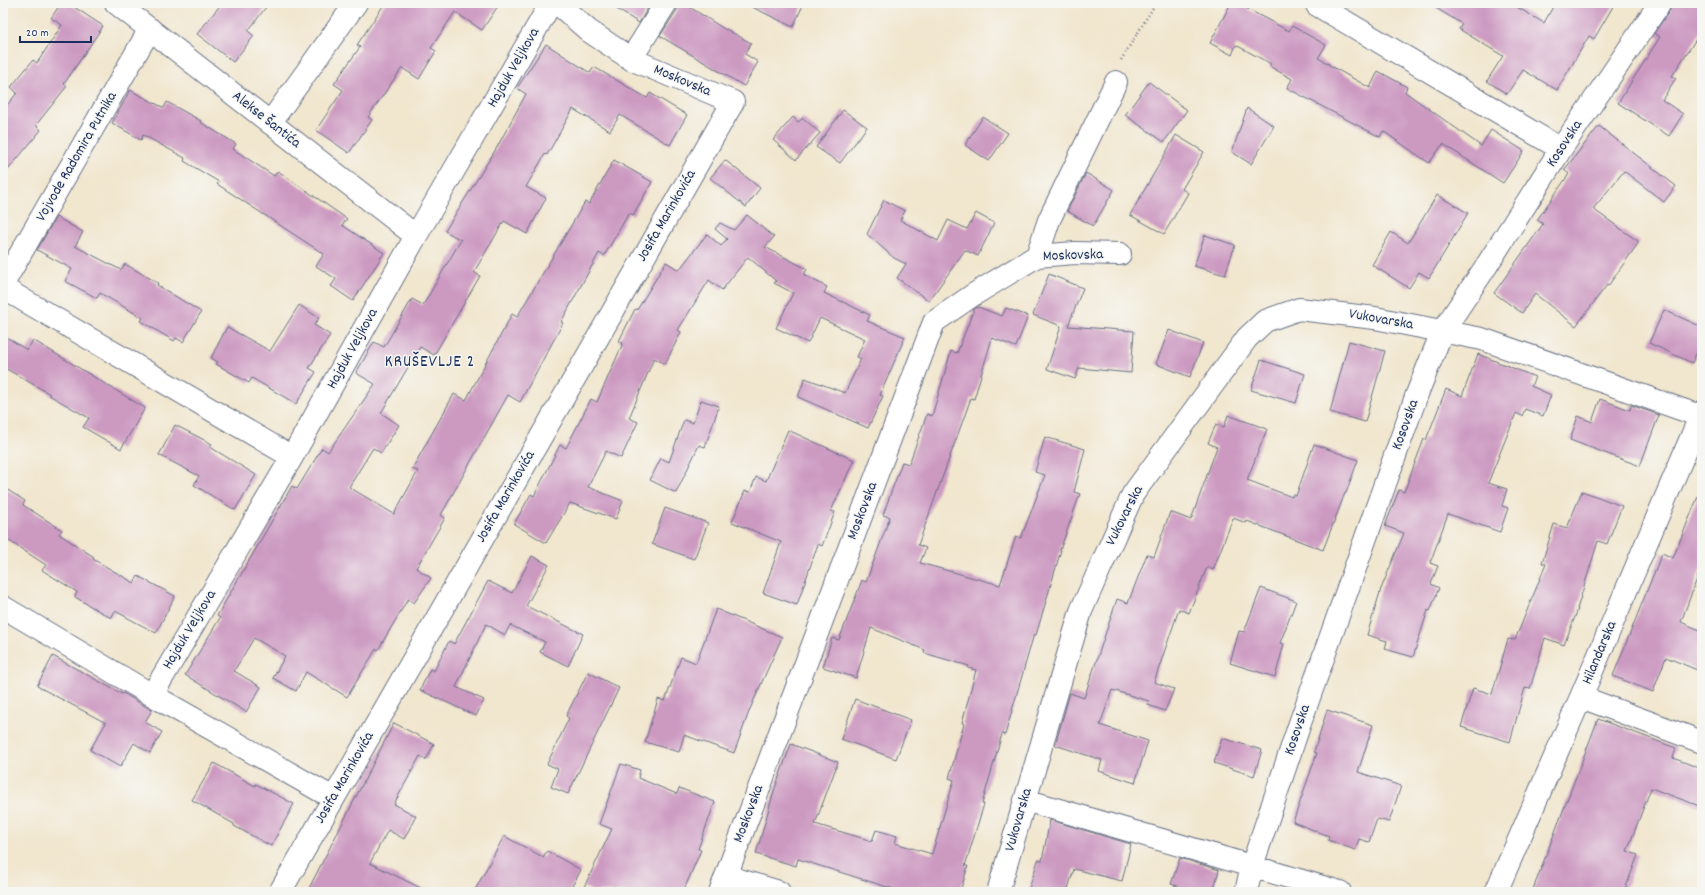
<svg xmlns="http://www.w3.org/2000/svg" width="1705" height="895" viewBox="0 0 1705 895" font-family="Dekko,sans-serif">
	<rect width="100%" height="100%" fill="#f6f6f2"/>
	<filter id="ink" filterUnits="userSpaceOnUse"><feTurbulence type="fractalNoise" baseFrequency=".025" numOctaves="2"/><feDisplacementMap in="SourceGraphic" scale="8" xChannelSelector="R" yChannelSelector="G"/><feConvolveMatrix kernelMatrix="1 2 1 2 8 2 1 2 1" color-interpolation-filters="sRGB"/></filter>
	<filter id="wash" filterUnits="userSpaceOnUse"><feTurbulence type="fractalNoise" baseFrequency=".012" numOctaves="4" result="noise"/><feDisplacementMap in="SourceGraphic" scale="16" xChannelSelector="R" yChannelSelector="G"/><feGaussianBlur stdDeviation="0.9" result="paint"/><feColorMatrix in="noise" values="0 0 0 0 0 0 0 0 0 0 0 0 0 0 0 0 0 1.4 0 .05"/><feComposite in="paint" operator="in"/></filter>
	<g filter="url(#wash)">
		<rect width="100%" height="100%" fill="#f1e6ce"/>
		<g id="blocks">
			<path fill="#cc99c1" d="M61,3h7l35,23 -39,58 3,2 -31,39 5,5 -38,46v-66l14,-17 -6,-6 22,-27 4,3 25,-38 -11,-7z
				M222,3h47l-21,28 6,5 -21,26 -36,-28z
				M385,3h115l-18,27 -27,-18 -24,36 5,3 -17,28 -17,-11 -34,49 4,3 -23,33 -33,-23 27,-40 -9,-6 26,-37 -3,-2z
				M607,3h44l-12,20z
				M678,3h5l43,27v-1l25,14 -6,11 13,8 -14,24 -84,-50 17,-26z
				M744,3h60l-11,24z
				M1231,3h5l53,28 3,-5 34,19 -8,13 11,6v1l41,23 8,-17 29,16 -2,5 76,54 10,-16 33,21 -21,32 -60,-39 -14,19 -46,-32 -3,6 -93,-49 5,-9 -23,-13 2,-2 -35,-19 -4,10 -22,-12z
				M1428,3h82l34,20 11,-20h60l-21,36 -5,-3 -32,54 -34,-20 -16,24 -20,-13 16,-25 -44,-27 3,-5z
				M1672,3h30v27l-30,46 4,2 -14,22 21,14 -14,22 -51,-33 42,-66 -6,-4 16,-23z
				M546,44l44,29 4,-6 53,31 3,-5 37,22 -17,30 -50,-30 -10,16 -37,-22 -26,46 -2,-1 -19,33 20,11 -19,36 -23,-13 -30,51 6,4 -46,79 -14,-8 -39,66 18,12 -18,28 -8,-5 -24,39 45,27 24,-43 -6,-2 42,-75 12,6 46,-86 5,3 68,-115 4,2 25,-44 38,22 -19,33 -4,-2 -25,43 -5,-3 -38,69 2,1 -43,79 -12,-7 -67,120 4,3 -29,50 15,10 -17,25 -6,-4 -30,51 -2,-1 -29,48 -41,-25 -10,19 -23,-13 12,-22 -31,-18 -20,33 27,16 -15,25 -61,-37 35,-57 -3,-2 75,-130 5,3 25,-41 6,4 47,-68 -19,-11 18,-31 10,5 28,-48 11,6 38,-65 -16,-9 51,-82 30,-55 -9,-6z
				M1149,82l38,28 -23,32 -39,-27z
				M130,90l34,18 3,-6 34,19 -1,1 36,22 -3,5 41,27 4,-5 69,48 -5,6 42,28 -31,48 -22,-15 5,-7 -20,-13 8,-12 -107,-70 2,-2 -35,-21 1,-3 -42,-23 -2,5 -29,-17z
				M1247,108l27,18 -23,38 -19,-12z
				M843,110l24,17 -27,36 -24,-16z
				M793,117l5,5 5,-4 17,15 -24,27 -23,-20z
				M983,117l25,16 -19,28 -24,-16z
				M1599,126l77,60 -12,16 -40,-31 -31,38 46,33 -31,44 -1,-1 -31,41 -41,-32 -13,19 -28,-20 49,-69 -6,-4 32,-46 -5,-4z
				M1176,135l28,17 -22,37 6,4 -24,41 -34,-19z
				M725,160l35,28 -14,19 -36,-29z
				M1086,173l28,17 -21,36 -26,-15z
				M1437,195l31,18 -39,65 -10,-6 -10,16 -37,-23 19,-33 17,11z
				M884,200l21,11 -5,9 38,21 10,-21 19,9 9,-16 18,10 -16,33 -13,-6 -36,51 -32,-23 9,-14 -12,-6 -27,-24z
				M747,215l27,22 -9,10 42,22 -3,6 23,12 -3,6 46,22 -3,6 38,16 -25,58 3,1 -15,32 -70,-31 7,-19 40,15 16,-34 -4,-2 8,-18 -45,-21 -12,25 -32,-15 17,-35 -19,-10 2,-2 -28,-24 -26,33 -13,-10 -31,50 3,2 -16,32 -11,-6 -25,60 9,4 -17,36 -15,-7 -18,36 35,14 -7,18 -46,-16 -24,40 -32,-19 17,-30 3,2 26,-51 6,3 25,-49 6,3 26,-59 -4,-2 16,-32 2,1 29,-48 13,8 28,-36 14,12 6,-7 -12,-10 5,-6 14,7z
				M56,217l27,15 -8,14 46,24 4,-6 33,19 -1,2 44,27 -18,30 -7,-4 -2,3 -33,-20 2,-3 -43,-25 -3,5 -32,-17 7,-12 -35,-19z
				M1205,235l30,10 -10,30 -31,-9z
				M1049,274l34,14 -15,38 66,5 -3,42 -52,-5 -4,11 -28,-10 14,-43 -28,-11z
				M299,305l20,13 -5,7 16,10 -21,33 7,4 -20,32 -44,-26 -3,5 -33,-19 2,-2 -7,-4 16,-31 43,24z
				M978,307l24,9 4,-8 22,8 -12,31 -24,-9 -18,61 -3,-1 -53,147 8,3 -6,15 80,22 16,-49 5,2 24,-63 -10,-3 10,-35 40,12 -11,43 6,2 -20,56h1l-25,85 -2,-1 -29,101 -3,-1 -20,70h2l-19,62h3l-8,26h-57l-105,-33 -2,7 -40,-12 18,-63 17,-47 47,18 -23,62 57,17 4,-11 21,6 -2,7 37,11 22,-74 -5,-2 15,-54 -2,-1 14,-53 -8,-2 1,-2 -45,-13 1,-3 -54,-22 -15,50 -33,-11 9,-29 7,2 23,-60 4,2 24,-65 -7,-2 19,-53 7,2 18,-50 5,2 19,-65 6,2 17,-44z
				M1664,310l38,17v14l-10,22 -43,-20z
				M1169,330l34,13 -13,34 -34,-13z
				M3,335l24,15 6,-10 112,68 -24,41 -38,-22 6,-9 -40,-23 1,-1 -47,-27z
				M1349,341l36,10 -20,71 -35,-10z
				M1478,354l57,23 -4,9 20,9 -8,21 -18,-7 -3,7 -6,-3 -28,70 19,6 -5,17 6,2 -8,24 -52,-18 -18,49 8,3 -7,18 8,4 -9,23 -2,-1 -15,47 -28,-8 2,-8 -20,-6 14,-46 23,-56 -19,-7 14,-36 5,2 20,-53 2,1 20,-51 16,7z
				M1261,360l44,14 -9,29 -45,-13z
				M1600,399l30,11 1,-5 28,10 -19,51 -70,-26 8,-24 14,6z
				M701,400l18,6 -14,41 -6,-2 -23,48 -26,-13 11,-22 8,4 15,-42 9,3z
				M1228,415l39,14 -20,51 45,17 1,-3 3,2 18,-52 44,16 -12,33h-1l-22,57 -76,-29 -1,2 -13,-5 -20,52 -6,-3 -18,46 -10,-4 -25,73 20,7 -9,22 -17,-6 1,-4 -37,-11 -12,35 48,16 -13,42 -36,-12 3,-11 -47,-15 15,-52 14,5 33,-99 11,4 19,-49 7,3 16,-45 21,8 26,-73 -9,-4 8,-19 8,3z
				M175,425l37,19 -2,3 46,28 -21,35 -41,-25 5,-9 -40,-21z
				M788,430l66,30 -23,51 4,1 -13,34 -4,-2 -21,61 -34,-12 18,-51 -49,-20 13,-31 5,1 6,-15 10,4z
				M3,487l22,14 -2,4 39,25 -3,4 35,23 -1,2 41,24 4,-7 37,20 -19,37 -41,-22 -4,7 -36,-21 2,-5 -35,-22 4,-5 -43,-28z
				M1701,489l1,76 -21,57 21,9v41l-36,-15 -13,35 -40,-16 49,-123 11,5z
				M1582,491l40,15 -15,38 -9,-3 -21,68h1l-14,36 -19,-7 -15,51 -5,-1 -15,54 -49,-15 12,-39 19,6 16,-55 7,1 31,-76 -4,-1 12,-39 13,4z
				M665,508l43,15 -14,36 -42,-15z
				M532,556l17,9 -23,41 57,28 -15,32 -28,-14 5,-10 -35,-17 -5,10 -19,-11 -30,63 28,13 -8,16 -56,-26 10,-21 4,2 15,-30 5,3 34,-63 24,12z
				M1261,588l35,13 -16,42 4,1 -9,33 -45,-14 9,-32 5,1z
				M716,609l66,28 -32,72 -16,44 -50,-18 -5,17 -34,-10 13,-43 7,2 16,-44 15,6z
				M53,656l69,38 1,-1 29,17 -7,12 17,10 -12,21 -16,-10 -14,24 -30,-17 16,-27 -69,-37z
				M588,672l31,16 -51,106 -17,-7 7,-18 -11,-5 22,-46 -3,-2z
				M855,699l56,21 -15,39 -55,-20z
				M1327,710l46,15 -15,47 43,14 -12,36 -12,-3 -8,23 -10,-3 -4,11 -27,-10 1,-4 -36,-14 24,-69 -3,-1z
				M1598,719l78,29 -3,10 29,11v38l-51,-19 -24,63 11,4 -14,37h-92z
				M394,723l40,21 -8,16 -6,-4 -26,48 22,12 -12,23 -16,-9 -18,33 59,29h-122z
				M1222,738l40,12 -8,26 -40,-13z
				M214,763l41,23 1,-2 38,20 -23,42 -37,-20v-2l-42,-24z
				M621,764l19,6 -2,8 39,16 2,-6 36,14 -17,47 3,1 -18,42h-89l-10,-5 28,-58 -13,-5z
				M1050,820l81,24 -9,37 -48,-12 -7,23h-39l10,-32 4,1z
				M504,836l39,21 4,-6 34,19 -12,22h-95z
				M1180,858l39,12 -6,22h-17l-25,-8z"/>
		</g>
	</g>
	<g filter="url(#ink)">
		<use href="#blocks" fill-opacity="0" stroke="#666f85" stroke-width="1"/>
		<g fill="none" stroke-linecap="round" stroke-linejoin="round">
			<g stroke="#666f85" stroke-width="24">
				<path id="street" d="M116,3l300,233
					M1317,5l244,144
					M631,59l35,-56
					M270,123l86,-120
					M1037,256l12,-36 67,-138
					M3,284l147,-255
					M3,288l289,169
					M3,607l149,88 140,-238 124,-221 135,-233
					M152,695l181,103
					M1581,697l121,45
					M1025,800l315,92
					M726,876l53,16
					M280,892l453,-790 -102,-43 -42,-28 -32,-28
					M720,892l214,-570 39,-27 64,-39 38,-3 45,1
					M998,892l83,-281 52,-117 114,-156 18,-17 34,-12 76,9 107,21 218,77
					M1246,892l6,-26 48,-143 117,-329 25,-62 45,-67 74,-116 99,-146
					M1496,892l85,-195 121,-285"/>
			</g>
			<path stroke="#666f85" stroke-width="2.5" stroke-dasharray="1 3" stroke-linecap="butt" d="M1121,60l35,-57"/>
			<use href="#street" stroke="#fff" stroke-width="22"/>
		</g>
	</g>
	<g text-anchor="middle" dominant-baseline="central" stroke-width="3" stroke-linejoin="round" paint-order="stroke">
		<g font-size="15" fill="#1b2f5e" stroke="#f6f6f2">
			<text transform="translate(514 68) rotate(-60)">Hajduk Veljkova</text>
			<text transform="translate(682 81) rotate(23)">Moskovska</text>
			<text transform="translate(266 120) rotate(38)">Alekse Šantića</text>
			<text transform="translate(1565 144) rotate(-57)">Kosovska</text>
			<text transform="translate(77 157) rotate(-60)">Vojvode Radomira Putnika</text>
			<text transform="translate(667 216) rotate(-60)">Josifa Marinkovića</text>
			<text transform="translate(1073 256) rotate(-2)">Moskovska</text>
			<text transform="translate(1381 320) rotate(10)">Vukovarska</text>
			<text transform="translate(353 349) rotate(-61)">Hajduk Veljkova</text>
			<text transform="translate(1406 425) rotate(-70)">Kosovska</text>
			<text transform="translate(506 497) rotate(-60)">Josifa Marinkovića</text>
			<text transform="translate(863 511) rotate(-69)">Moskovska</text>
			<text transform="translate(1125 516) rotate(-63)">Vukovarska</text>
			<text transform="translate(190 630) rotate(-59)">Hajduk Veljkova</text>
			<text transform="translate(1600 653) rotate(-67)">Hilandarska</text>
			<text transform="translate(1298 730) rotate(-71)">Kosovska</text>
			<text transform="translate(345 778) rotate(-60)">Josifa Marinkovića</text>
			<text transform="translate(749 814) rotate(-69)">Moskovska</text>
			<text transform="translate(1019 820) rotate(-74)">Vukovarska</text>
		</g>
		<g font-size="17" letter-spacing="1" fill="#1b2f5e" stroke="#f6f6f2">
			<text x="430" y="363">KRUŠEVLJE 2</text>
		</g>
	</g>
	<rect width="1705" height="895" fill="none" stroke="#f6f6f2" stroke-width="16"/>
	<path d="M20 36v6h71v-6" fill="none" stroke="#1b2f5e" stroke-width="2"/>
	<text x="26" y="36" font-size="12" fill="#1b2f5e" stroke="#f6f6f2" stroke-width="3" paint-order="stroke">20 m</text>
</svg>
